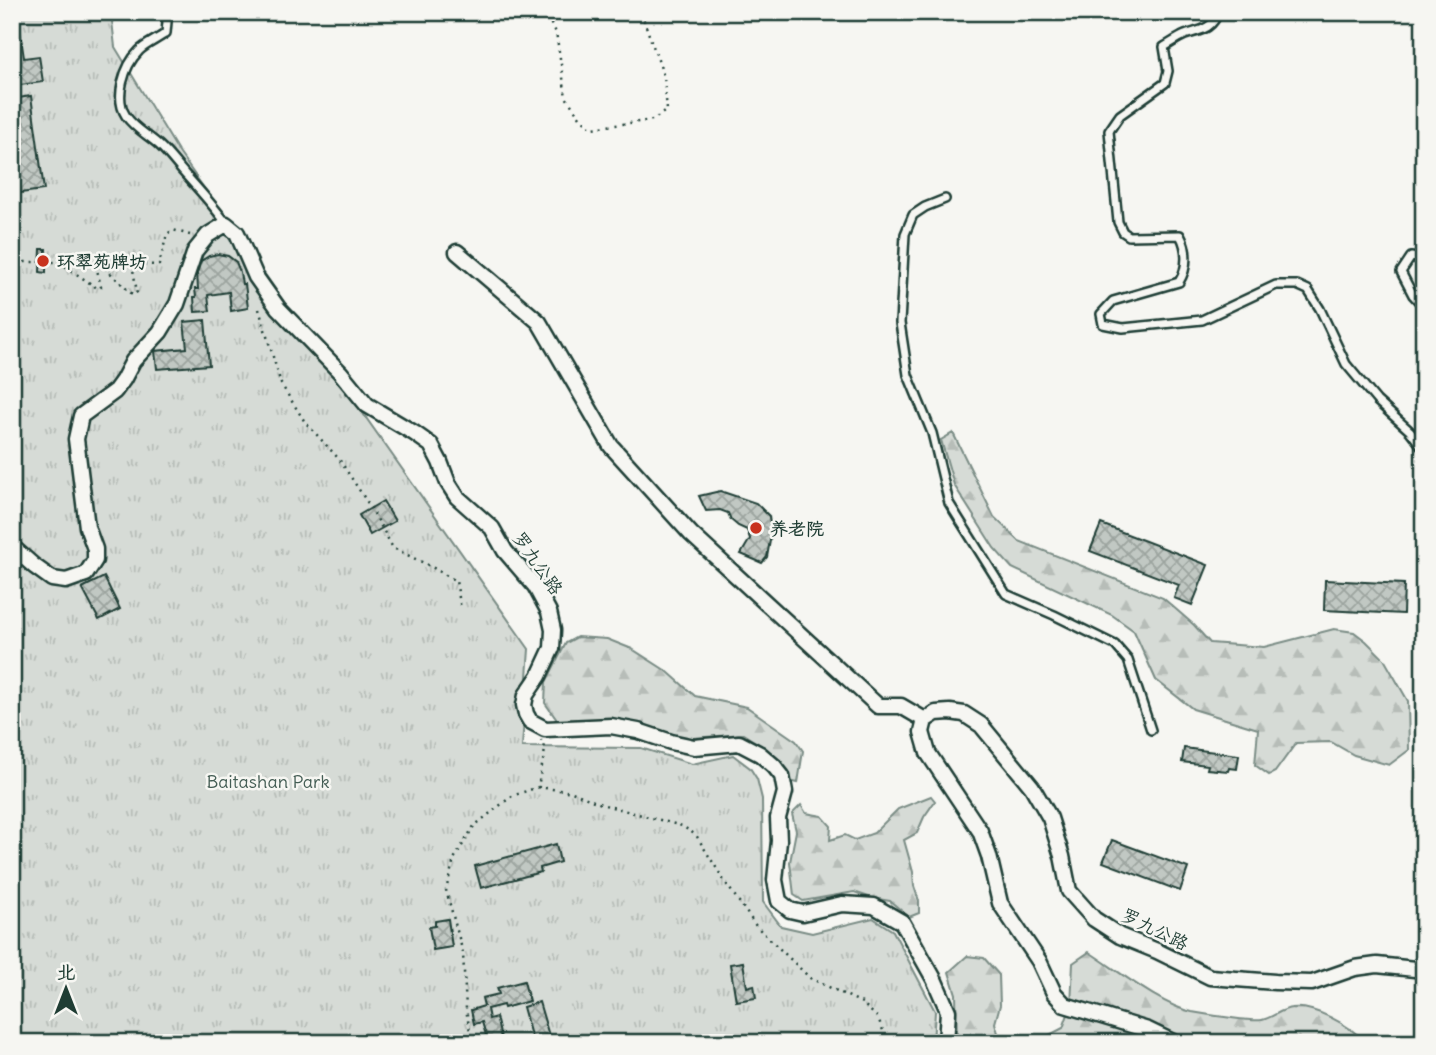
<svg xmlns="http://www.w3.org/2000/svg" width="1436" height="1055" viewBox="0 0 1436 1055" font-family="Delius,'LXGW WenKai TC',sans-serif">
	<defs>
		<pattern id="forest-firs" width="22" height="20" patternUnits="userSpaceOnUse" patternTransform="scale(1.75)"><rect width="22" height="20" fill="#d6dbd6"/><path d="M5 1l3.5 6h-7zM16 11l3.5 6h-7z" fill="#b7bdb8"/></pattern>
		<pattern id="park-tufts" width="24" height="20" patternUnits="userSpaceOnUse" patternTransform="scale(1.75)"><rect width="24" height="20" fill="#d6dbd6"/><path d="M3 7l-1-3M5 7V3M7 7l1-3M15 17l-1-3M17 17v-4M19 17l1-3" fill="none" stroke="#b7bdb8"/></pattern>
		<pattern id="building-cross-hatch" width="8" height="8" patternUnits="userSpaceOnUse" patternTransform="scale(1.75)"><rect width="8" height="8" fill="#c1c8c3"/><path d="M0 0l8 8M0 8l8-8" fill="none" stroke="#9ca49f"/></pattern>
	</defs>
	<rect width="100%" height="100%" fill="#f6f6f2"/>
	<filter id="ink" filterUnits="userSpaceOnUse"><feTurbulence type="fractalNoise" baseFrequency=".0143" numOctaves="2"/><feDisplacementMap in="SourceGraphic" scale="14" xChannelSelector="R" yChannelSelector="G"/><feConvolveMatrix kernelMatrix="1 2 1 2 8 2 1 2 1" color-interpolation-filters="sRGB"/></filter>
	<g filter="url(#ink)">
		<path fill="url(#forest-firs)" stroke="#7a8c85" stroke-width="2" d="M953,433l41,84 25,24 144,57 31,27 16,18 54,4 70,-18 20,3 12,9 18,18 24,42 1,49 -20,15 -35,-10 -23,-13 -35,1 -21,29 -6,3 -14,-10 3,-36 -65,-20 -37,-29 -22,-49 -22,-16 -100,-47 -18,-20 -40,-63 -13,-45z
			M577,637l30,2 25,10 36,23 27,24 52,11 49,34 7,10 -5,32 -9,-2 -12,-23 -15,-12 -19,-12 -50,4 -23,-2 -29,-11 -21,-5h-63l-12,-17 1,-21 20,-39z
			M931,796l4,5 -11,16 -7,16 -13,7 9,32 1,14 5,15v12l-10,4 -19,-16 -18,-3 -18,-6 -51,9 -9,-6 -4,-33 6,-31 -4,-17 9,-9 5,8 16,3 9,10 -1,14 15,-5 10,5 19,-7 24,-24z
			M1089,952c28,18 72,53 103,60 12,2 60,10 70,8 10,-2 19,-11 30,-12 22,-3 57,17 72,33l-1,2h-329l29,-15 8,-22 2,-43z
			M967,956l17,2 15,17 1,30 -5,18 6,20h-44l-1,-49 -7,-22z"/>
		<path fill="url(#park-tufts)" stroke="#7a8c85" stroke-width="2" d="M12,12h99l4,35 65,107 349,495 -7,98 119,1 51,16 41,-9 17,13 7,11 5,20 1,103 18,24 31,7 61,-15 20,13 42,80 -2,32h-921z"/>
		<path fill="url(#building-cross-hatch)" stroke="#1f3d34" stroke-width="2" d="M18,19l6,39 15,-2 4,26 -31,4v-66z
			M31,96l13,94 -32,4v-95z
			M41,249h5v24l-6,-1z
			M218,254l10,2 8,6 4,10 2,12h3l3,24 -17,3 -2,-19 -21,3 2,16 -15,1 -1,-15h2l-1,-8h3l-1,-16 4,-12 8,-5z
			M205,320l4,45 -52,4 -2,-18 32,-3 -3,-26z
			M720,491l36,12 13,13 2,19 -4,22 -5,6 -21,-9 9,-15 -3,-9 -9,-4 -7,-6 -3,-7 -8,-3 -14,1 -7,-15z
			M383,501l12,20 -25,14 -11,-20z
			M1101,524l107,41 -16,40 -18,-7 5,-13 -89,-34z
			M104,577l16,32 -21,11 -17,-32z
			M1325,580l79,4 -1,30 -79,-4z
			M1184,748l55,7 -2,14 -8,-1 -1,3 -21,-2 1,-4 -26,-3z
			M1112,840l76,28 -8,23 -77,-29z
			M556,844l4,18 -20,6 1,4 -60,16 -6,-22z
			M448,919l4,28 -19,3 -4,-23 6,-1v-5z
			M743,962l4,25 7,-2 2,13 -20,3 -6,-37z
			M524,981l5,20 -25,7 -1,-3 -16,4 2,10 7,-2 5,21 -13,4 -6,-20 -8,2 -3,-14 13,-4 -2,-8 17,-4 -2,-6z
			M539,1002l11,37 -17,4 -10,-36z"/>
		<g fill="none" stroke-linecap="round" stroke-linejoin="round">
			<g stroke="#1f3d34" stroke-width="12">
				<path id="service" d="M165,12l2,10 -1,11c-8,6 -22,12 -27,18 -15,15 -25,47 -13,65 9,13 22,19 33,29 9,8 17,19 25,28 15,17 29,32 42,50
					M1218,12c-6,18 -18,18 -33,23 -7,3 -14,8 -21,12l4,24 -3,12 -45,32 -11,16 9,91 5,10 6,4 51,-1c8,14 8,33 -1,47l-66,19 -12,13 2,10 20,4 79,-8 74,-35h21l11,5 12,19 26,55 31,37 33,30 14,18
					M945,199l-20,8 -12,8 -8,19 -5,89 8,52 24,58 17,70 57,91 48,21 61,30 13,15 23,70
					M1424,259l-13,-2 -10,15 12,23 11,12"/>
			</g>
			<g stroke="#1f3d34" stroke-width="19">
				<path id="minor" d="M457,252l82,70 72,124 80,88 187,172h23l24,14
					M12,548l5,3 17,15 18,13 14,2 20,-7 9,-14v-11l-8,-22 -11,-88 5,-23 34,-25 8,-11 10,-19 27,-29 17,-28 18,-53 13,-16 18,-11 11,9 19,44 22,31 62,64 27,33 47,28 17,12 9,17 8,21 9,14 35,31 13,23 30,35 14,26 4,18 -1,18 -13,28 -13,19 -2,10 2,9 4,7 15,8 66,-3 27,5 33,11 23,5 45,-4 21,11 14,12 8,10 3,16 -7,26 1,23 -4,39 4,21 11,9 13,3 39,-9 32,2 28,16 32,57 14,32 -2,32
					M1175,1043l-27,-13 -83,-25 -11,-12 -15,-32 -39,-58 -11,-47 -9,-25 -52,-78 -6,-21 3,-12 11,-7 14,-1 14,2 17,11 51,62 18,31 12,38 7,35 25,28 26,17 37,15 53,26 65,5 37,1 43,-15 22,-3 47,5"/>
			</g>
			<path stroke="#1f3d34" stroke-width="2.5" stroke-dasharray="2 5" stroke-linecap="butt" d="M543,12l13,20 10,65 14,20 12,11 61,-8 14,-10 -3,-33 -23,-65
				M12,279l13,-17h34l38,26 4,-1 -5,-22 4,-2 33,32 4,-3 -5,-28 27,1 8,-31 6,-4 17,5
				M12,306l6,5 -6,36
				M259,309l22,75 24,38 34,37 32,49 22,40 37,18 26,15 5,28
				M538,787l34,5 29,12 81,22 14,9 29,47 31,44 54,52 52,25 16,15 10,25
				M472,1043l-6,-34 -3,-56 -17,-63 8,-31 20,-33 38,-30 26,-9 7,-37 -4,-10"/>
			<use href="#service" stroke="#f6f6f2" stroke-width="7"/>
			<use href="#minor" stroke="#f6f6f2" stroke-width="14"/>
		</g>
	</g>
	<g fill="#c8321e" stroke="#f6f6f2" stroke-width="2.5">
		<circle cx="43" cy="261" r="7"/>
		<circle cx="756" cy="528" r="7"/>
	</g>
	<g text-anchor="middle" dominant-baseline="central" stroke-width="5" stroke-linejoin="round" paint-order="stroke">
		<g font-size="18" font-weight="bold" fill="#1f3d34" stroke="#f6f6f2" text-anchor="start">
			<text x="57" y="261">环翠苑牌坊</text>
			<text x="770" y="528">养老院</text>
		</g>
		<g font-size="18" fill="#1f3d34" stroke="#f6f6f2">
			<text transform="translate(538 563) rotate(55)">罗九公路</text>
			<text transform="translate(1155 929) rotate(26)">罗九公路</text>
		</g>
		<g font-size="18" fill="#445d54" stroke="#f6f6f2">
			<text x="268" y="781">Baitashan Park</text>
		</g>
	</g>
	<rect width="1436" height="1055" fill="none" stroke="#f6f6f2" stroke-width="42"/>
	<rect x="21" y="21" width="1394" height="1013" fill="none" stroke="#1f3d34" stroke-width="2.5" filter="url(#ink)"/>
	<g transform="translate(66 989)" stroke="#f6f6f2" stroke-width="5" paint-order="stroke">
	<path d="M0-5L12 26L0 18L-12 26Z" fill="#1f3d34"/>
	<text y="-10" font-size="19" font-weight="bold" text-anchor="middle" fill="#1f3d34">北</text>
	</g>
</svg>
